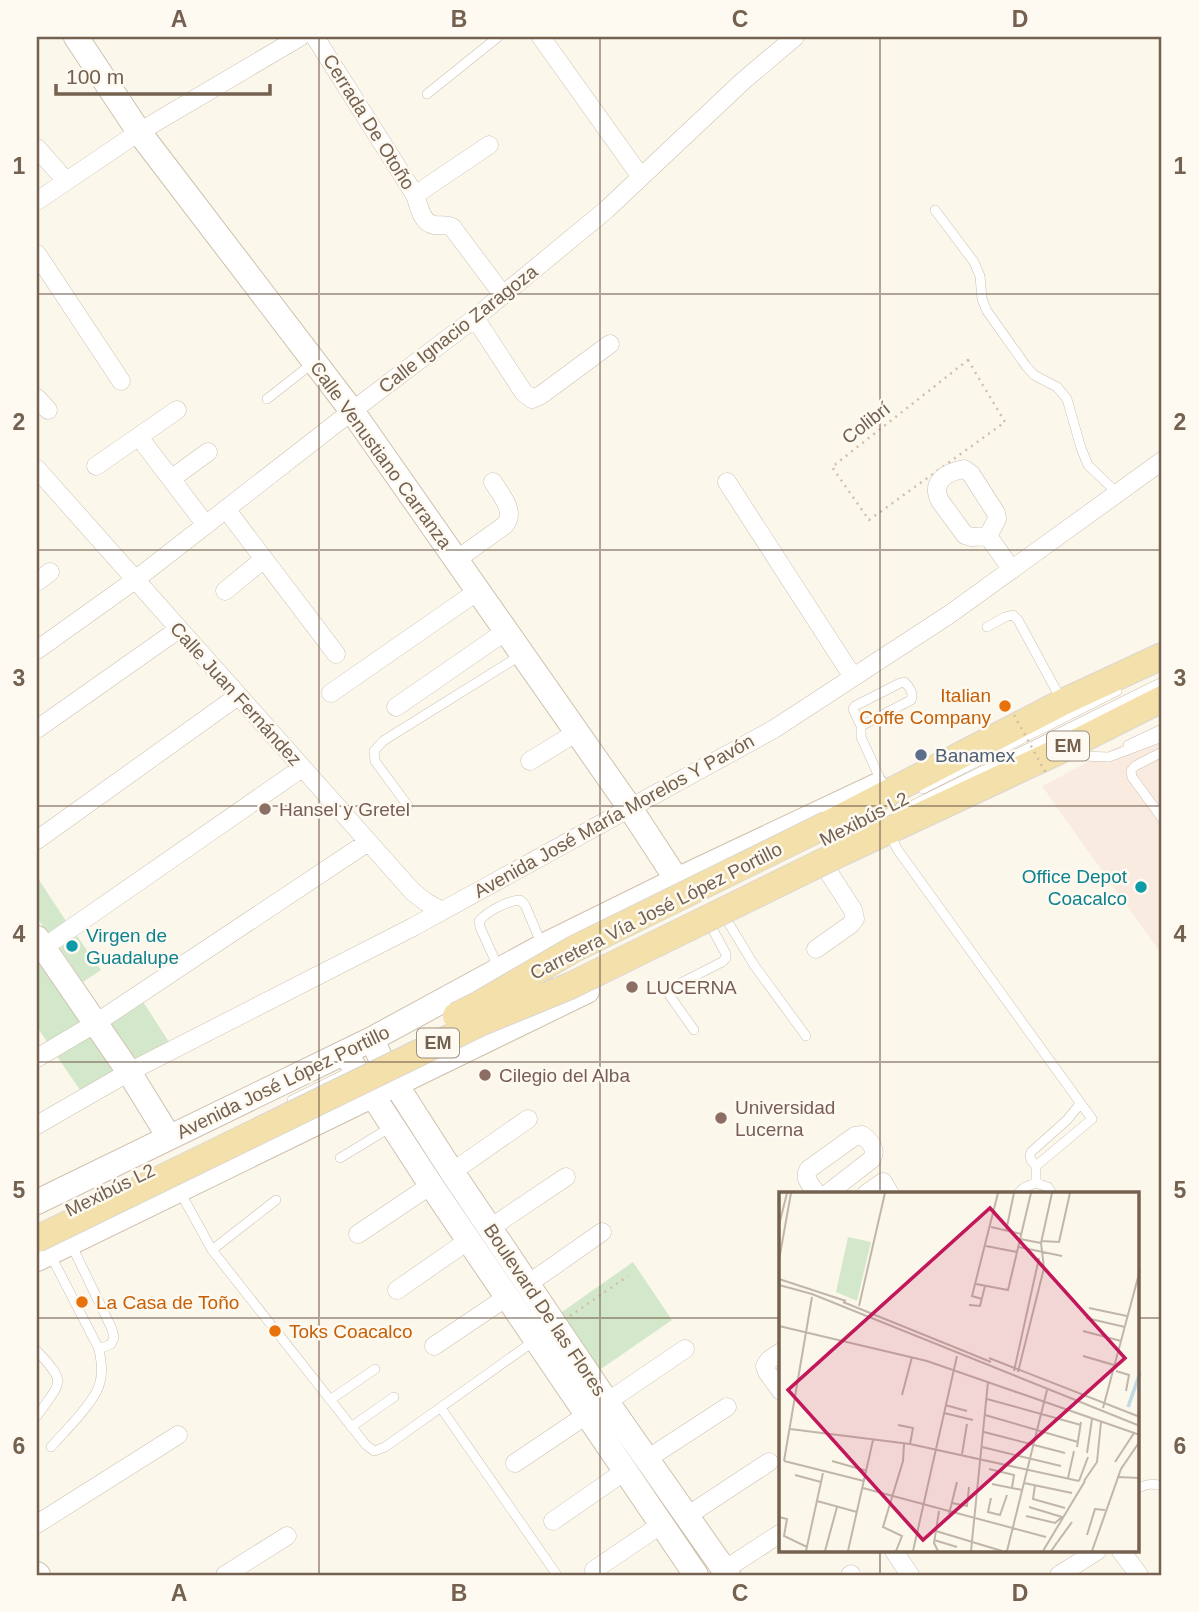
<svg xmlns="http://www.w3.org/2000/svg" width="1199" height="1612" viewBox="0 0 1199 1612" font-family="Helvetica,sans-serif">
	<rect width="100%" height="100%" fill="#fbf7eb"/>
	<path fill="#faebe0" d="M1162,724v231l-120,-169z"/>
	<path fill="#d3e8ca" d="M37,877l33,50 -18,12 -15,-21z
		M77,936l24,34 -18,12 -23,-34z
		M37,951l81,118 -38,21 -43,-63z
		M140,997l29,45 -33,18 -28,-41z
		M633,1262l39,58 -74,51 -39,-57z"/>
	<g fill="none" stroke-linecap="round" stroke-linejoin="round">
		<g stroke="#cdc0b1" stroke-width="10">
			<path id="lane" d="M427,94l71,-57
				M935,210l39,52 6,14 2,23 5,12 39,55 8,9 23,12 10,12 14,49 7,17 29,28
				M267,399l46,-36
				M987,627l18,-10 8,-2 5,5 44,81
				M861,726l50,-26c3,-7 -2,-14 -7,-18l-4,1 -45,23 -2,3 8,17v11l21,46
				M1128,745l34,-16
				M1162,752l-27,14 -4,5 1,6 30,41
				M1068,753l14,3 27,1 53,-20
				M923,789l194,-98
				M408,806l-33,-45 -1,-10 9,-10 138,-86
				M899,812l263,-130
				M892,838l5,11 195,270 -56,47v17
				M728,922l26,43 52,71
				M498,967l-18,-40 -1,-6c9,-10 28,-20 41,-21l5,5 17,40
				M694,1030l-24,-34v-5l5,-5 47,-24 4,-4v-4l-13,-24
				M292,1100l63,-31
				M340,1158l51,-31
				M1036,1166l-5,-6 -1,-4 1,-4 36,-32 13,-16
				M179,1190l33,60 154,195 8,6 11,-4 149,-106
				M1017,1194l8,-7 11,-4 12,4 4,7
				M212,1250l64,-50
				M51,1256l48,93 12,-5 3,-6 -2,-9 -41,-85
				M37,1351c31,33 24,30 0,65
				M330,1400l45,-31
				M441,1408l116,167
				M351,1427l43,-30
				M51,1447c13,-15 46,-47 49,-65 3,-11 1,-22 -1,-33
				M1138,1488c9,-4 15,-5 24,-2"/>
		</g>
		<g stroke="#cdc0b1" stroke-width="19">
			<path id="street" d="M315,37l100,158c4,10 6,28 19,30 7,1 11,-1 18,2l51,68
				M541,37l100,140
				M37,148l29,33
				M415,195l74,-50
				M37,201l102,-69 161,-95
				M37,254l84,127
				M475,318l49,75 8,6 9,-4 69,-51
				M37,398l11,12
				M139,437l67,88
				M96,466l81,-56
				M37,469l376,423 13,10 16,9
				M171,479l37,-27
				M727,482l126,195
				M226,509l110,145
				M988,536l-16,1 -7,-2 -25,-34c-10,-20 7,-29 24,-32l7,5 25,39 1,6 -9,17 24,34
				M456,560l49,-35c11,-14 -4,-30 -12,-43
				M37,582l13,-10
				M225,591l39,-32
				M37,650l98,-70 217,-169 123,-93 131,-108 137,-129 52,-44
				M331,693l147,-102
				M396,707l110,-76
				M37,729l142,-100
				M530,761l47,-29
				M37,840l201,-144
				M816,949l34,-24 5,-6 -2,-9 -24,-37
				M37,952l265,-184
				M37,1058l59,-35 272,-181
				M37,1125l92,-53 284,-145 361,-198 176,-115 212,-153
				M452,1172l76,-53
				M817,1194c-5,-8 -15,-16 -8,-25l46,-33 7,-1c8,6 15,13 10,24l-45,35
				M866,1194l17,-12 7,12
				M490,1228l76,-51
				M358,1234l73,-49
				M528,1284l74,-52
				M397,1290l72,-50
				M434,1346l73,-49
				M781,1352l-12,8 -4,6 2,6 14,19
				M607,1402l78,-53
				M647,1459l80,-52
				M515,1463l73,-49
				M687,1516l82,-54
				M553,1521l72,-50
				M37,1524l141,-89
				M894,1551l16,24
				M1121,1551l18,24
				M594,1570l68,-46
				M724,1570l57,-37
				M225,1575l62,-39
				M850,1575l1,-1
				M1059,1575l38,-24"/>
		</g>
		<g stroke="#cfc1af" stroke-width="26">
			<path id="secondary" d="M76,37l63,95 213,279 278,397 47,72
				M37,938l92,134 40,65
				M372,1039l12,27 68,106 155,230 121,173
				M345,1053l86,132 265,390
				M37,1202l335,-163 171,-93 134,-66 199,-94
				M37,1259l550,-268
				M37,1574l1,1"/>
		</g>
		<g stroke="#dbd6d2" stroke-width="28">
			<path id="primary" d="M828,824l235,-122 99,-46
				M843,852l216,-101 103,-52"/>
		</g>
		<path stroke="#d3bea7" stroke-width="2.5" stroke-dasharray="2 5" stroke-linecap="butt" d="M968,360l37,62 -136,98 -37,-53z
			M570,1316l58,-40"/>
		<use href="#lane" stroke="#fff" stroke-width="9"/>
		<use href="#street" stroke="#fff" stroke-width="18"/>
		<use href="#secondary" stroke="#fff" stroke-width="24"/>
		<use href="#primary" stroke="#f3e0aa" stroke-width="26"/>
		<g stroke="#dbd6d2" stroke-width="28" stroke-linecap="butt">
			<path id="primary-bridge" d="M456,1016l20,-10 98,-57 254,-125
				M37,1239l445,-217 88,-36 273,-134"/>
		</g>
		<path stroke="#d3bea7" stroke-width="2.5" stroke-dasharray="2 5" stroke-linecap="butt" d="M1014,715l33,60"/>
		<use href="#primary-bridge" stroke="#f3e0aa" stroke-width="26"/>
	</g>
	<path fill="none" stroke="#746150" stroke-width="2" stroke-opacity="0.55" d="M319,37v1538M600,37v1538M880,37v1157M37,294h1125M37,550h1125M37,806h1125M37,1062h1125M37,1318h744M1138,1318h24M880,1551v24"/>
	<g fill="#e8710a" stroke="#fefaf1" stroke-width="2.5">
		<circle cx="1005" cy="706" r="7"/>
		<circle cx="82" cy="1302" r="7"/>
		<circle cx="275" cy="1331" r="7"/>
	</g>
	<circle fill="#5c6f8a" stroke="#fefaf1" stroke-width="2.5" cx="921" cy="755" r="7"/>
	<g fill="#8d6e63" stroke="#fefaf1" stroke-width="2.5">
		<circle cx="265" cy="809" r="7"/>
		<circle cx="632" cy="987" r="7"/>
		<circle cx="485" cy="1075" r="7"/>
		<circle cx="721" cy="1118" r="7"/>
	</g>
	<g fill="#0f9aa8" stroke="#fefaf1" stroke-width="2.5">
		<circle cx="1141" cy="887" r="7"/>
		<circle cx="72" cy="946" r="7"/>
	</g>
	<g text-anchor="middle" dominant-baseline="central" stroke-width="5" stroke-linejoin="round" paint-order="stroke">
		<g fill="#fefaf1" stroke="#9d8f80" stroke-width="2">
			<rect x="1047" y="731.5" width="42" height="29" rx="5"/>
			<rect x="417" y="1028.5" width="42" height="29" rx="5"/>
		</g>
		<g font-size="18" font-weight="bold" fill="#746150">
			<text x="1068" y="746">EM</text>
			<text x="438" y="1043">EM</text>
		</g>
		<g font-size="19" fill="#746150" stroke="#fefaf1">
			<text transform="translate(369 122) rotate(58)">Cerrada De Otoño</text>
			<text transform="translate(458 329) rotate(-38)">Calle Ignacio Zaragoza</text>
			<text transform="translate(866 423) rotate(-38)">Colibrí</text>
			<text transform="translate(381 455) rotate(54)">Calle Venustiano Carranza</text>
			<text transform="translate(236 694) rotate(48)">Calle Juan Fernández</text>
			<text transform="translate(614 816) rotate(-29)">Avenida José María Morelos Y Pavón</text>
			<text transform="translate(864 819) rotate(-27)">Mexibús L2</text>
			<text transform="translate(656 911) rotate(-27)">Carretera Vía José López Portillo</text>
			<text transform="translate(283 1082) rotate(-26)">Avenida José López Portillo</text>
			<text transform="translate(110 1190) rotate(-26)">Mexibús L2</text>
			<text transform="translate(545 1310) rotate(56)">Boulevard De las Flores</text>
		</g>
		<g font-size="19" fill="#c56008" stroke="#fefaf1" text-anchor="start">
			<text x="991" y="695" text-anchor="end">Italian<tspan x="991" dy="22">Coffe Company</tspan></text>
			<text x="96" y="1302">La Casa de Toño</text>
			<text x="289" y="1331">Toks Coacalco</text>
		</g>
		<g font-size="19" fill="#4e5e75" stroke="#fefaf1" text-anchor="start">
			<text x="935" y="755">Banamex</text>
		</g>
		<g font-size="19" fill="#785e54" stroke="#fefaf1" text-anchor="start">
			<text x="279" y="809">Hansel y Gretel</text>
			<text x="646" y="987">LUCERNA</text>
			<text x="499" y="1075">Cilegio del Alba</text>
			<text x="735" y="1107">Universidad<tspan x="735" dy="22">Lucerna</tspan></text>
		</g>
		<g font-size="19" fill="#0d838f" stroke="#fefaf1" text-anchor="end">
			<text x="1127" y="876">Office Depot<tspan x="1127" dy="22">Coacalco</tspan></text>
			<text x="86" y="935" text-anchor="start">Virgen de<tspan x="86" dy="22">Guadalupe</tspan></text>
		</g>
	</g>
	<g transform="translate(779 1192)">
		<rect width="360" height="360" fill="#fbf7eb"/>
		<path d="M69,45l23,5 -14,59 -21,-9z" fill="#d3e8ca"/>
		<path fill="none" stroke="#c0dae3" stroke-width="3.5" d="M349,215l12,-34"/>
		<path fill="none" stroke="#c1b6a8" stroke-width="2" d="M0,33l8,-32M212,35l30,7M227,39l8,-38M241,47l21,4M262,49l18,1 11,-49M207,54l31,6M240,55l43,9M0,68l12,-67M0,87l67,22M197,92l32,6 23,-97M0,93l33,9 328,132M203,107l-10,-3 26,-103M64,110l148,60M190,113l11,1 5,-20M80,114l26,-113M310,116l38,8M307,126l39,9M0,134l148,35 213,74M304,139l38,10M304,164l31,9M210,166l151,59M235,179l25,-113M337,179l13,4 -3,16M239,180l26,-104 -3,-25 11,-50M123,203l10,-38M208,207l94,26M166,213l22,6M324,216l37,-138M165,221l29,7M206,223l93,27M119,233l15,3 -3,16M11,237l120,15 169,37M205,240l81,21M203,255l79,19M298,255l4,-25M308,261l5,-34M183,262l5,-30M5,269l28,-164M5,269l80,20M53,269l35,10M336,270l19,-29M210,277l25,6 -2,13M16,283l26,7M338,285l23,1M289,286l6,-27M300,289l9,-24M305,289l13,-19 4,-40M245,291l48,10M213,292l30,6M256,293l-2,14 32,9M84,296l183,49M212,306l-3,14 12,3 7,-20M38,309l40,11M173,311l15,3 2,-19M170,322l8,-32M247,324l29,7 7,-6 -33,-10M0,325l8,2 -3,17 23,11M157,339l66,20M308,343l8,-26 10,1M155,348l23,7M27,359l17,-78M46,359l12,-44M69,359l25,-111M117,359l6,-15 -19,-9 20,-66 1,-17M134,359l44,-195M159,359l-4,-8 5,-32M192,359l17,-169M228,359l40,-161M264,359l42,-70M272,359l21,-29M313,359l29,-82 19,-28"/>
		<path fill="#c2185b" fill-opacity="0.15" stroke="#c2185b" stroke-width="3.5" d="M211,16l135,150 -202,182 -135,-150z"/>
		<rect width="360" height="360" fill="none" stroke="#746150" stroke-width="3.5"/>
	</g>
	<rect width="1199" height="1612" fill="none" stroke="#fefaf1" stroke-width="77"/>
	<path d="M56 84v10h214v-10" fill="none" stroke="#746150" stroke-width="3.5"/>
	<text x="66" y="84" font-size="21" fill="#746150" stroke="#fefaf1" stroke-width="5" paint-order="stroke">100 m</text>
	<rect x="38" y="38" width="1122" height="1536" fill="none" stroke="#746150" stroke-width="2.5"/>
	<g font-size="23" text-anchor="middle" font-weight="bold" fill="#746150">
		<text x="179" y="27">A</text>
		<text x="459" y="27">B</text>
		<text x="740" y="27">C</text>
		<text x="1020" y="27">D</text>
		<text x="19" y="174">1</text>
		<text x="1180" y="174">1</text>
		<text x="19" y="430">2</text>
		<text x="1180" y="430">2</text>
		<text x="19" y="686">3</text>
		<text x="1180" y="686">3</text>
		<text x="19" y="942">4</text>
		<text x="1180" y="942">4</text>
		<text x="19" y="1198">5</text>
		<text x="1180" y="1198">5</text>
		<text x="19" y="1454">6</text>
		<text x="1180" y="1454">6</text>
		<text x="179" y="1601">A</text>
		<text x="459" y="1601">B</text>
		<text x="740" y="1601">C</text>
		<text x="1020" y="1601">D</text>
	</g>
</svg>
